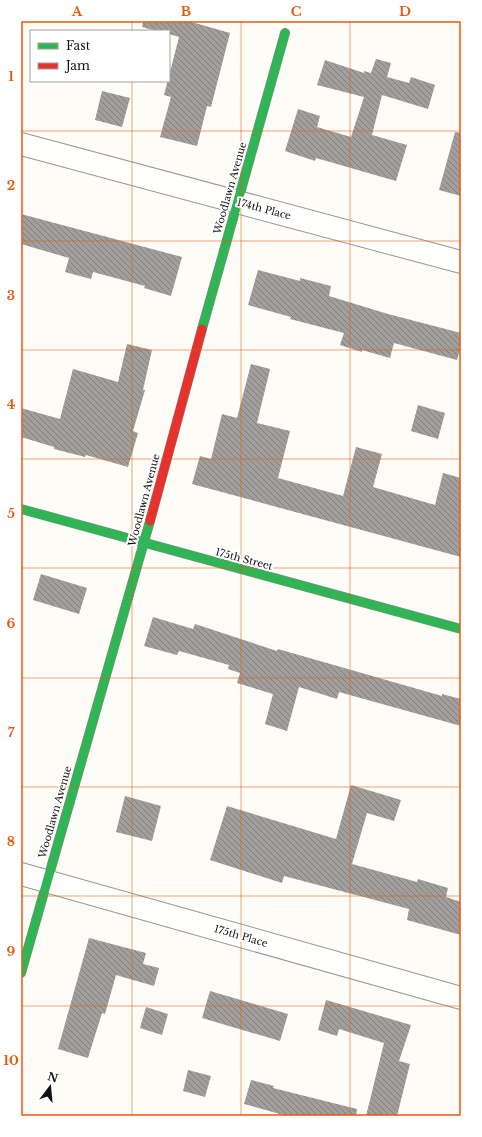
<svg xmlns="http://www.w3.org/2000/svg" width="482" height="1137" viewBox="0 0 482 1137" font-family="'Libre Baskerville',serif">
	<defs>
		<pattern id="building-back-hatch" width="6" height="6" patternUnits="userSpaceOnUse"><rect width="6" height="6" fill="#a19f9c"/><path d="M-1 5l2 2M0 0l6 6M5-1l2 2" fill="none" stroke="#82807e"/></pattern>
	</defs>
	<rect width="100%" height="100%" fill="#fdfcf7"/>
	<path fill="url(#building-back-hatch)" d="M143,21h45l42,12 -19,74 -4,-1 -10,40 -37,-9 11,-40 -7,-2 15,-58 -10,-3v-3h-12l-15,-4z
		M376,59l15,4 -4,14 22,6 2,-6 24,8 -7,24 -46,-14 -10,40 35,10 -11,36 -80,-23 -1,3 -30,-10 13,-42 22,7 -3,11 34,10 13,-40 -47,-12 8,-25 39,13v-2l7,2z
		M102,91l28,7 -8,29 -27,-7z
		M455,132l6,1v63l-22,-6z
		M21,214l161,43 -11,39 -27,-8 1,-2 -52,-14 -2,7 -26,-7 4,-14 -48,-14z
		M258,270l42,11v-3l31,8 -2,10 59,18 73,19v13l-4,14 -63,-17 -4,15 -28,-8v2l-22,-7 4,-12 -54,-14 1,-2 -43,-12z
		M127,344l25,6 -9,40h2l-12,41 5,2 -10,34 -42,-12 -1,2 -31,-8v-2l-33,-10v-29l39,11 13,-50 45,13z
		M251,364l19,5 -13,54 33,8 -12,47 65,18 13,-49 26,7 -9,33 62,18 8,-32 18,5v79l-269,-73 8,-28 11,3 11,-45 15,4z
		M418,405l27,8 -7,26 -27,-8z
		M41,574l46,14 -8,26 -46,-14z
		M153,617l40,12 2,-5 82,27 1,-2 164,47v-2l19,5v27l-122,-34 -2,7 -38,-12 -12,44 -22,-7 8,-30 -36,-11 3,-10 -12,-4 1,-4 -50,-14 -2,4 -33,-9z
		M351,785l50,15 -7,21 -27,-8 -15,51 65,18 1,-3 30,9 -2,9 15,5v33l-54,-15 2,-11 -125,-33 -2,7 -72,-23 17,-54 109,33z
		M125,796l36,10 -9,35 -36,-9z
		M89,938l57,15 -3,11 16,4 -5,18 -38,-11 -11,39 -3,-1 -14,45 -30,-9z
		M210,991l78,23 -8,27 -78,-23z
		M326,1000l85,25 -12,36 11,3 -13,52h-31l18,-73 -45,-14 -2,7 -19,-6z
		M146,1007l22,7 -6,21 -22,-7z
		M188,1070l23,6 -6,21 -22,-6z
		M251,1080l23,6 -1,2 84,21 -1,7h-69l-43,-12z"/>
	<g fill="none" stroke-linecap="round" stroke-linejoin="round">
		<g stroke="#979795" stroke-width="24">
			<path id="street" d="M21,144l440,118
				M21,874l440,124"/>
		</g>
		<g stroke="#8e8d8b" stroke-width="10">
			<path id="fast" d="M202,329l83,-296
				M21,509l440,120
				M21,973l129,-452"/>
		</g>
		<g stroke="#8e8d8b" stroke-width="10">
			<path id="jam" d="M150,521l52,-192"/>
		</g>
		<use href="#street" stroke="#fffffe" stroke-width="22"/>
		<use href="#fast" stroke="#30b455" stroke-width="9"/>
		<use href="#jam" stroke="#e5322d" stroke-width="9"/>
	</g>
	<path fill="none" stroke="#e8590c" stroke-width="1" stroke-opacity="0.55" d="M132,21v10M241,21v1095M350,21v1095M132,81v1035M21,131h440M21,241h440M21,350h440M21,459h440M21,568h440M21,678h440M21,787h440M21,896h440M21,1006h440"/>
	<g text-anchor="middle" dominant-baseline="central" stroke-width="4" stroke-linejoin="round" paint-order="stroke">
		<g font-size="10" fill="#111" stroke="#fff">
			<text transform="translate(230 188) rotate(-74)">Woodlawn Avenue</text>
			<text transform="translate(264 209) rotate(15)">174th Place</text>
			<text transform="translate(144 500) rotate(-75)">Woodlawn Avenue</text>
			<text transform="translate(244 559) rotate(15)">175th Street</text>
			<text transform="translate(55 812) rotate(-74)">Woodlawn Avenue</text>
			<text transform="translate(241 936) rotate(16)">175th Place</text>
		</g>
	</g>
	<rect width="482" height="1137" fill="none" stroke="#ffffff" stroke-width="44"/>
	<rect x="30" y="30" width="140" height="52" fill="#ffffff" stroke="#a0a0a0"/>
	<rect x="38" y="43" width="20" height="6" fill="#30b455" stroke="#a0a0a0"/>
	<text x="66" y="50" font-size="12" fill="#111111">Fast</text>
	<rect x="38" y="63" width="20" height="6" fill="#e5322d" stroke="#a0a0a0"/>
	<text x="66" y="70" font-size="12" fill="#111111">Jam</text>
	<g transform="translate(50 1087) rotate(16)" stroke="#ffffff" stroke-width="3" paint-order="stroke">
	<path d="M0-3L7 15L0 10L-7 15Z" fill="#111111"/>
	<text y="-6" font-size="11" font-weight="bold" text-anchor="middle" fill="#111111">N</text>
	</g>
	<rect x="22" y="22" width="438" height="1093" fill="none" stroke="#e8590c" stroke-width="1.5"/>
	<g font-size="13" text-anchor="middle" font-weight="bold" fill="#e8590c">
		<text x="77" y="16">A</text>
		<text x="186" y="16">B</text>
		<text x="296" y="16">C</text>
		<text x="405" y="16">D</text>
		<text x="11" y="81">1</text>
		<text x="11" y="190">2</text>
		<text x="11" y="300">3</text>
		<text x="11" y="409">4</text>
		<text x="11" y="518">5</text>
		<text x="11" y="628">6</text>
		<text x="11" y="737">7</text>
		<text x="11" y="846">8</text>
		<text x="11" y="956">9</text>
		<text x="11" y="1065">10</text>
	</g>
</svg>
